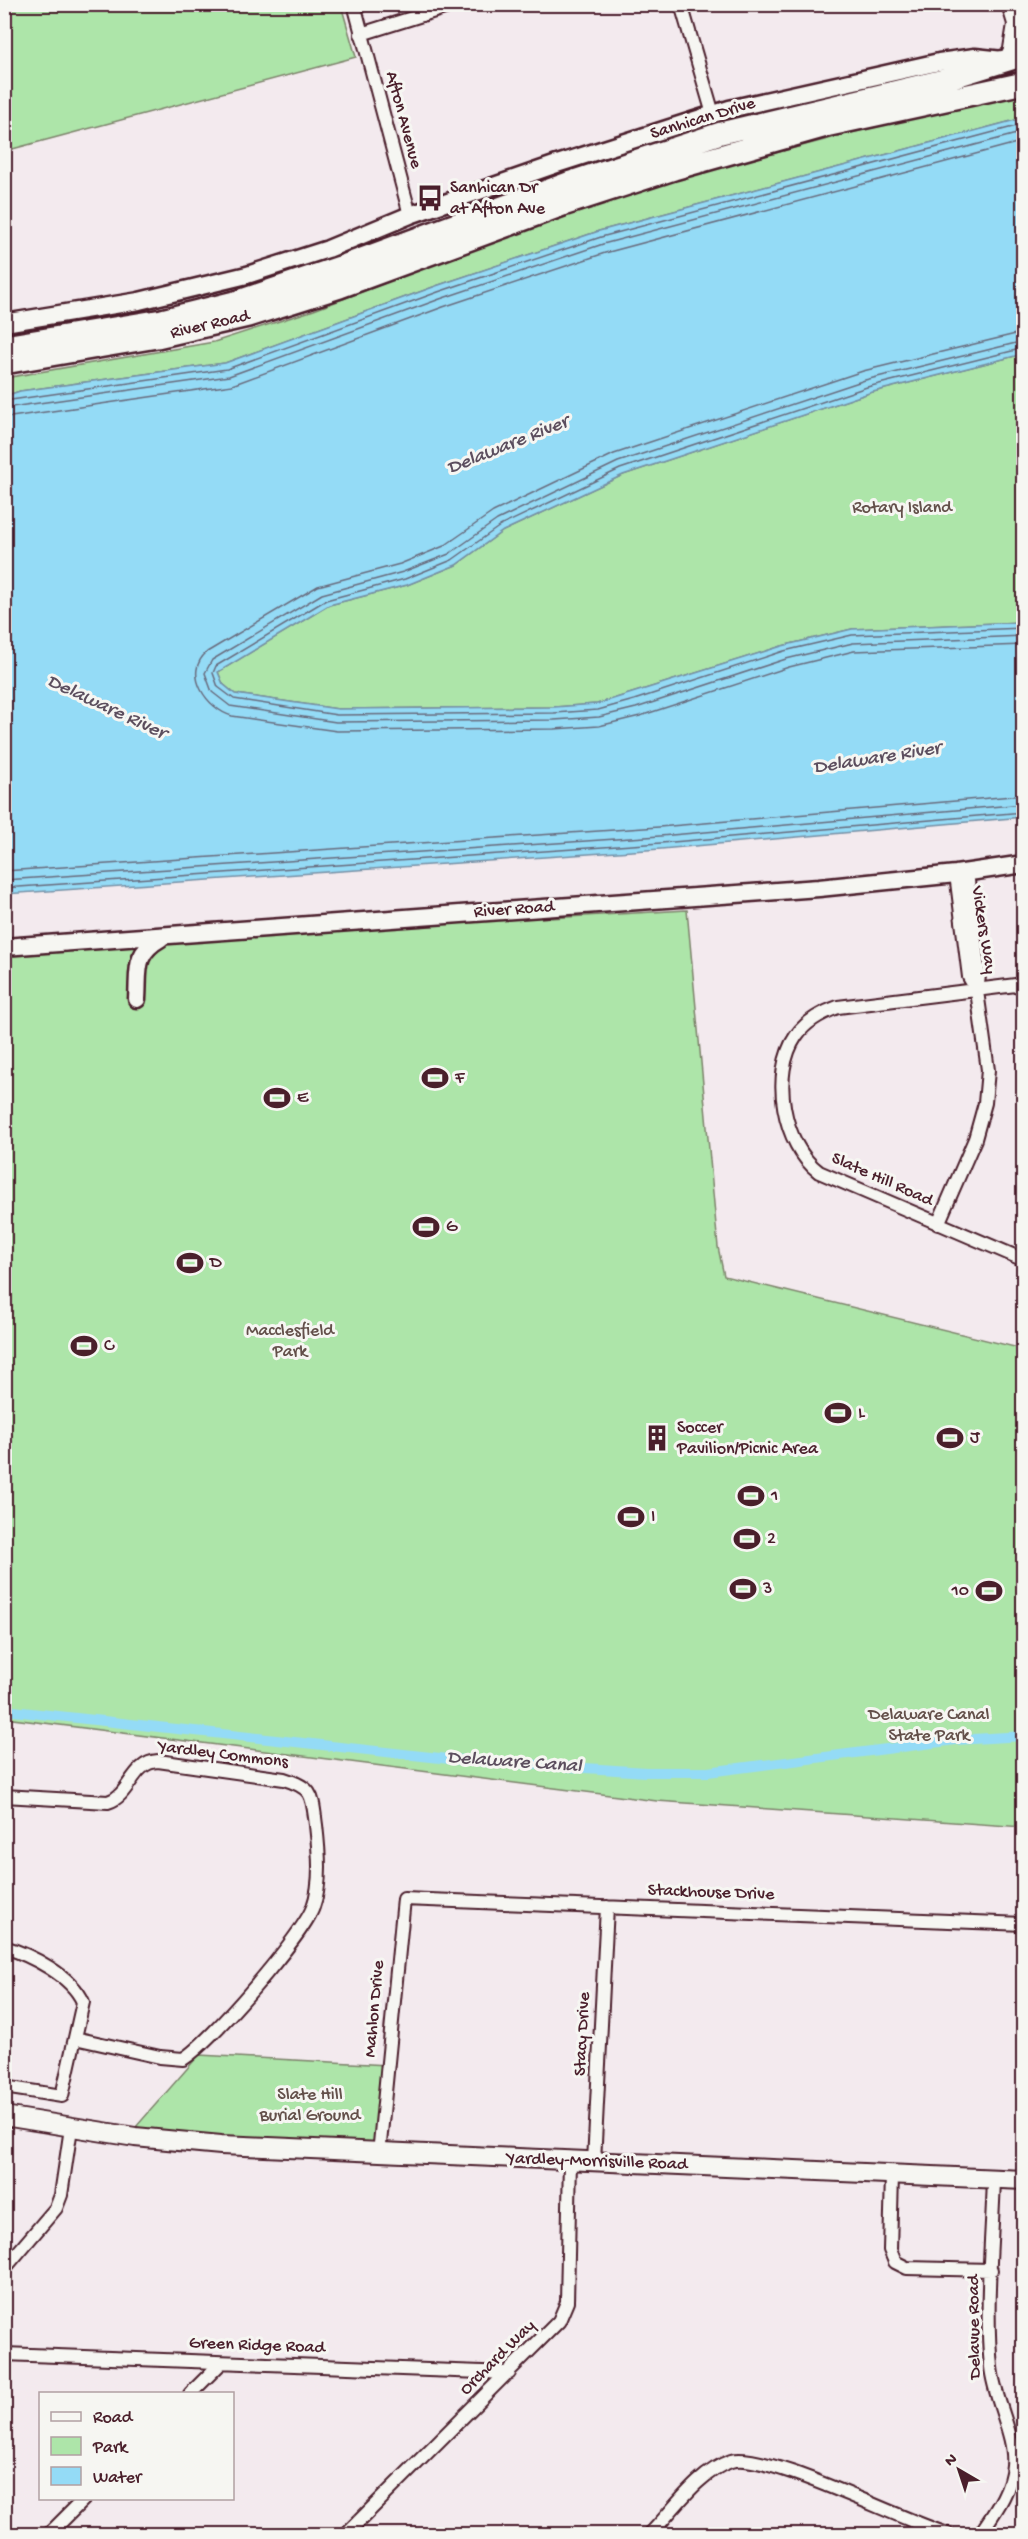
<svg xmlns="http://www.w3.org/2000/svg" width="1028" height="2539" viewBox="0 0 1028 2539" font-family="'Gochi Hand',sans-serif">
	<rect width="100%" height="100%" fill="#f3eaee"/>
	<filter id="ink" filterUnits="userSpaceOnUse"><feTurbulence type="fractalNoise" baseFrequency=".0167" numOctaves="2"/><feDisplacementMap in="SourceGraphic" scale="12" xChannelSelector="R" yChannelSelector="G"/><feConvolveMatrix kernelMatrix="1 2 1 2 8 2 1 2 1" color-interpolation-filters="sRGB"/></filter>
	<g filter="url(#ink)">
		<path fill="#ade5a9" stroke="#7c826a" stroke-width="1.5" d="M4,5h337l15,52 -351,94z
			M1023,92v26l-424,113 -163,55 -211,77 -205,28 -15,5v-18l209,-36 100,-32 279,-106 91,-27 171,-45z
			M1023,354v268l-171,7 -70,17 -185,58 -43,3 -216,2 -103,-15 -12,-10 -5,-12 111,-67 78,-20 49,-20 47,-34 120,-56 246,-82z
			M687,910l31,337 6,29 299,73v478l-366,-26 -652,-83v-767l66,-1 92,-6 3,-3 385,-28v5z
			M199,2055l189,10 -9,89 -251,-18z"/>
		<path fill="#94dbf6" stroke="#7690a5" stroke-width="1.5" d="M1023,118v236l-154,39 -246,82 -120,56 -47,34 -49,20 -78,20 -111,67 5,12 12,10 103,15 216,-2 43,-3 185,-58 70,-17 171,-7v195l-362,32 -656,45v-498l15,-5 205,-28 211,-77 163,-55z"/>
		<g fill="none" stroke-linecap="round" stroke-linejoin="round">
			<path stroke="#686a7c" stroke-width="1.5" d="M1024,332l-161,39 -249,83 -121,58 -49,34 -44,18 -82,22 -111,66c-25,21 0,57 25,64l105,15 217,-2 45,-3 41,-10 149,-49 65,-16 170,-6
				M1024,341l-159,39 -247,82 -121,58 -48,34 -46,18 -81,22 -110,66 -7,13 7,19 18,14 106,16 218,-2 45,-3 37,-9 150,-49 67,-16 171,-7
				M1024,348l-157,39 -247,82 -120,57 -48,34 -47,19 -79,21 -110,66 -3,7 5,14 16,12 103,16 217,-2 44,-3 36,-10 150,-49 68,-16 172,-7
				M4,401l223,-32 211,-77 163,-55 423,-113
				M4,408l225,-32 211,-77 163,-55 421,-112
				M4,418l228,-33 211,-78 162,-54 419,-112
				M4,871l655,-44 365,-32
				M4,880l656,-44 364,-32
				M4,888l657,-45 363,-31"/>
			<path stroke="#94dbf6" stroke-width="10" d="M4,1710l445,49 197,13h62l248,-32 68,-4"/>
			<g stroke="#4a1f2b" stroke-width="16">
				<path id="street" d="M354,4l56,211
					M681,4l32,110
					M361,34l96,-30
					M1008,61l6,-37 -6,-20
					M956,874l13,103 8,14
					M1024,984l-186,23c-17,6 -32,14 -42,29 -26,38 -13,109 23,136l205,88
					M938,1224l37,-85 10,-36 3,-33 -11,-79 2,-15 -12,-104
					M4,1796l104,6c22,-6 24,-40 50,-41l126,18c30,9 28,17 32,46 3,27 6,57 -3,82 -9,27 -105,138 -130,152l-23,-2 -85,-19
					M4,1947c27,8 68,29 79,55l-21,94 -58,-9
					M379,2154l25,-255 620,25
					M594,2162l13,-255
					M892,2175l-2,75 5,12 12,6 84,2
					M4,2269l52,-61 5,-13 10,-67
					M4,2354l505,19
					M190,2394l31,-31
					M49,2534l36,-36
					M346,2534l213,-213 8,-19 3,-141
					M650,2534c23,-23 48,-62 81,-73 33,-11 174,61 217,73
					M980,2534c14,-21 31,-43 33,-69 3,-28 -19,-66 -22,-98 -6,-62 1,-127 3,-188"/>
			</g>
			<g stroke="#4a1f2b" stroke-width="21">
				<path id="secondary" d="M4,323l135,-22 108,-26 81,-26 82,-34 147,-51 172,-55 210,-47 36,-5 28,3
					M4,947l815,-59 137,-14 68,-10
					M137,999c2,-29 -4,-45 24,-61"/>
			</g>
			<g stroke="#4a1f2b" stroke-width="22">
				<path id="primary" d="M4,2116l131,21 86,8 803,35"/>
			</g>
			<g stroke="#4a1f2b" stroke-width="26">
				<path id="highway" d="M4,346l158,-26 77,-19 101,-34 228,-84 153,-50 219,-52 84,-26
					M4,363l153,-26 91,-21 92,-29 223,-82 111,-36 156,-44 194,-42"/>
			</g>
			<use href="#street" stroke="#f6f6f2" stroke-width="12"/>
			<use href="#secondary" stroke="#f6f6f2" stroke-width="16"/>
			<use href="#primary" stroke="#f6f6f2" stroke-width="18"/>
			<use href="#highway" stroke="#f6f6f2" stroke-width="21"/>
		</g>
	</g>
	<defs>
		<g id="bus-bare" transform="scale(2.07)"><path d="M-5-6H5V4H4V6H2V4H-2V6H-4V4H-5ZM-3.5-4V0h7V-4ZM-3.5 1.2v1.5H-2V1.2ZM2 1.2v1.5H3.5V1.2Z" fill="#4a1f2b" stroke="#f6f6f2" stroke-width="2.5" paint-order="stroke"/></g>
		<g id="stadium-bare" transform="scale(2.07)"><path d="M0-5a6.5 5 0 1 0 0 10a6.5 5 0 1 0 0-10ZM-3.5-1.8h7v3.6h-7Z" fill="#4a1f2b" stroke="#f6f6f2" stroke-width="2.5" paint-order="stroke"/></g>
		<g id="building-bare" transform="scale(2.07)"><path d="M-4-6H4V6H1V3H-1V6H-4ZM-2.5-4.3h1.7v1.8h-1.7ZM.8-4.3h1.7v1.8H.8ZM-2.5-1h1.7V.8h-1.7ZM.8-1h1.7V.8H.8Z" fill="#4a1f2b" stroke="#f6f6f2" stroke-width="2.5" paint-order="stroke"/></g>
	</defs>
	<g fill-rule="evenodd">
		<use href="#bus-bare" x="430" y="198"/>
		<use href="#stadium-bare" x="435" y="1078"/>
		<use href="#stadium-bare" x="277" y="1098"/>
		<use href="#stadium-bare" x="426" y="1227"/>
		<use href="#stadium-bare" x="190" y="1263"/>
		<use href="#stadium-bare" x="84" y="1346"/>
		<use href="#stadium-bare" x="838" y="1413"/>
		<use href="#building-bare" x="657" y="1438"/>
		<use href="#stadium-bare" x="950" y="1438"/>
		<use href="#stadium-bare" x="751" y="1496"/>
		<use href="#stadium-bare" x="631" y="1517"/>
		<use href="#stadium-bare" x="747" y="1539"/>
		<use href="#stadium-bare" x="743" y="1589"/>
		<use href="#stadium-bare" x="989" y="1591"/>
	</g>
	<g text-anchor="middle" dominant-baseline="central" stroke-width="6" stroke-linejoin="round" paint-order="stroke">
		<g font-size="18" fill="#4a1f2b" stroke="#f6f6f2">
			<text transform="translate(703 119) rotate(-17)">Sanhican Drive</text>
			<text transform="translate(403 120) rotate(75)">Afton Avenue</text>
			<text transform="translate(210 325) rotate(-13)">River Road</text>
			<text transform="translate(514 910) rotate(-4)">River Road</text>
			<text transform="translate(983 930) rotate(81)">Vickers Way</text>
			<text transform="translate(882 1180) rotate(24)">Slate Hill Road</text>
			<text transform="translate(223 1755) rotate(7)">Yardley Commons</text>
			<text transform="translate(711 1893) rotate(2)">Stackhouse Drive</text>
			<text transform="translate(375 2009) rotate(-85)">Mahlon Drive</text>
			<text transform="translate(583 2034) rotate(-87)">Stacy Drive</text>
			<text transform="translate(597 2162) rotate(2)">Yardley-Morrisville Road</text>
			<text transform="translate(975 2327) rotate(-91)">Delavue Road</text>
			<text transform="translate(257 2346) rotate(2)">Green Ridge Road</text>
			<text transform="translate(498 2358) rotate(-45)">Orchard Way</text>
		</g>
		<g font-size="18" fill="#4a1f2b" stroke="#f6f6f2" text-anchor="start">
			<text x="450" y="188">Sanhican Dr<tspan x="450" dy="21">at Afton Ave</tspan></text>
			<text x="455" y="1078">F</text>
			<text x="297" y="1098">E</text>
			<text x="446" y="1227">G</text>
			<text x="210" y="1263">D</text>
			<text x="104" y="1346">C</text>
			<text x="858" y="1413">L</text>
			<text x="677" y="1428">Soccer<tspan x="677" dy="21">Pavilion/Picnic Area</tspan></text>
			<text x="970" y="1438">J</text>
			<text x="771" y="1496">1</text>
			<text x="651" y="1517">I</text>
			<text x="767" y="1539">2</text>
			<text x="763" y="1589">3</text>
			<text x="969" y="1591" text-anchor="end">10</text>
		</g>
		<g font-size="18" fill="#63504a" stroke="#f6f6f2">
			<text x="902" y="508">Rotary Island</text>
			<text x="290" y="1331">Macclesfield<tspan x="290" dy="21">Park</tspan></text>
			<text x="929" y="1715">Delaware Canal<tspan x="929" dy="21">State Park</tspan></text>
			<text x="310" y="2095">Slate Hill<tspan x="310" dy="21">Burial Ground</tspan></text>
		</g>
		<g font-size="20" font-style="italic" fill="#5c4e5e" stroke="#f6f6f2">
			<text transform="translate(508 446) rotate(-22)">Delaware River</text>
			<text transform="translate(106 708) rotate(25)">Delaware River</text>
			<text transform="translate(877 759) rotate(-9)">Delaware River</text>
			<text transform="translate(514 1763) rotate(4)">Delaware Canal</text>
		</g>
	</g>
	<rect width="1028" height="2539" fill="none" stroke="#f6f6f2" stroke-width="24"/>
	<rect x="12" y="12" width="1004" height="2515" fill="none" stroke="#4a1f2b" stroke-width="2" filter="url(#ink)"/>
	<rect x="39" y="2392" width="195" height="108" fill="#f6f6f2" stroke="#b1a0a2" stroke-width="1.5"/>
	<rect x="51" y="2412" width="30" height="9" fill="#f6f6f2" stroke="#b1a0a2" stroke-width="1.5"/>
	<text x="93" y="2422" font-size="18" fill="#4a1f2b">Road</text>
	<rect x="51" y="2437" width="30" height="18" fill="#ade5a9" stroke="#b1a0a2" stroke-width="1.5"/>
	<text x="93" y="2452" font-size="18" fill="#4a1f2b">Park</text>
	<rect x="51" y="2467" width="30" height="18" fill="#94dbf6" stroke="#b1a0a2" stroke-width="1.5"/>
	<text x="93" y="2482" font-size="18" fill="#4a1f2b">Water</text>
	<g transform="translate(959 2470) rotate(321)" stroke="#f6f6f2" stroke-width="4.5" paint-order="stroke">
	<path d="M0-4.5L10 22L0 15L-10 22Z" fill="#4a1f2b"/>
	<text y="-9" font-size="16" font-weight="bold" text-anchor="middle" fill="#4a1f2b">N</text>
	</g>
</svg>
